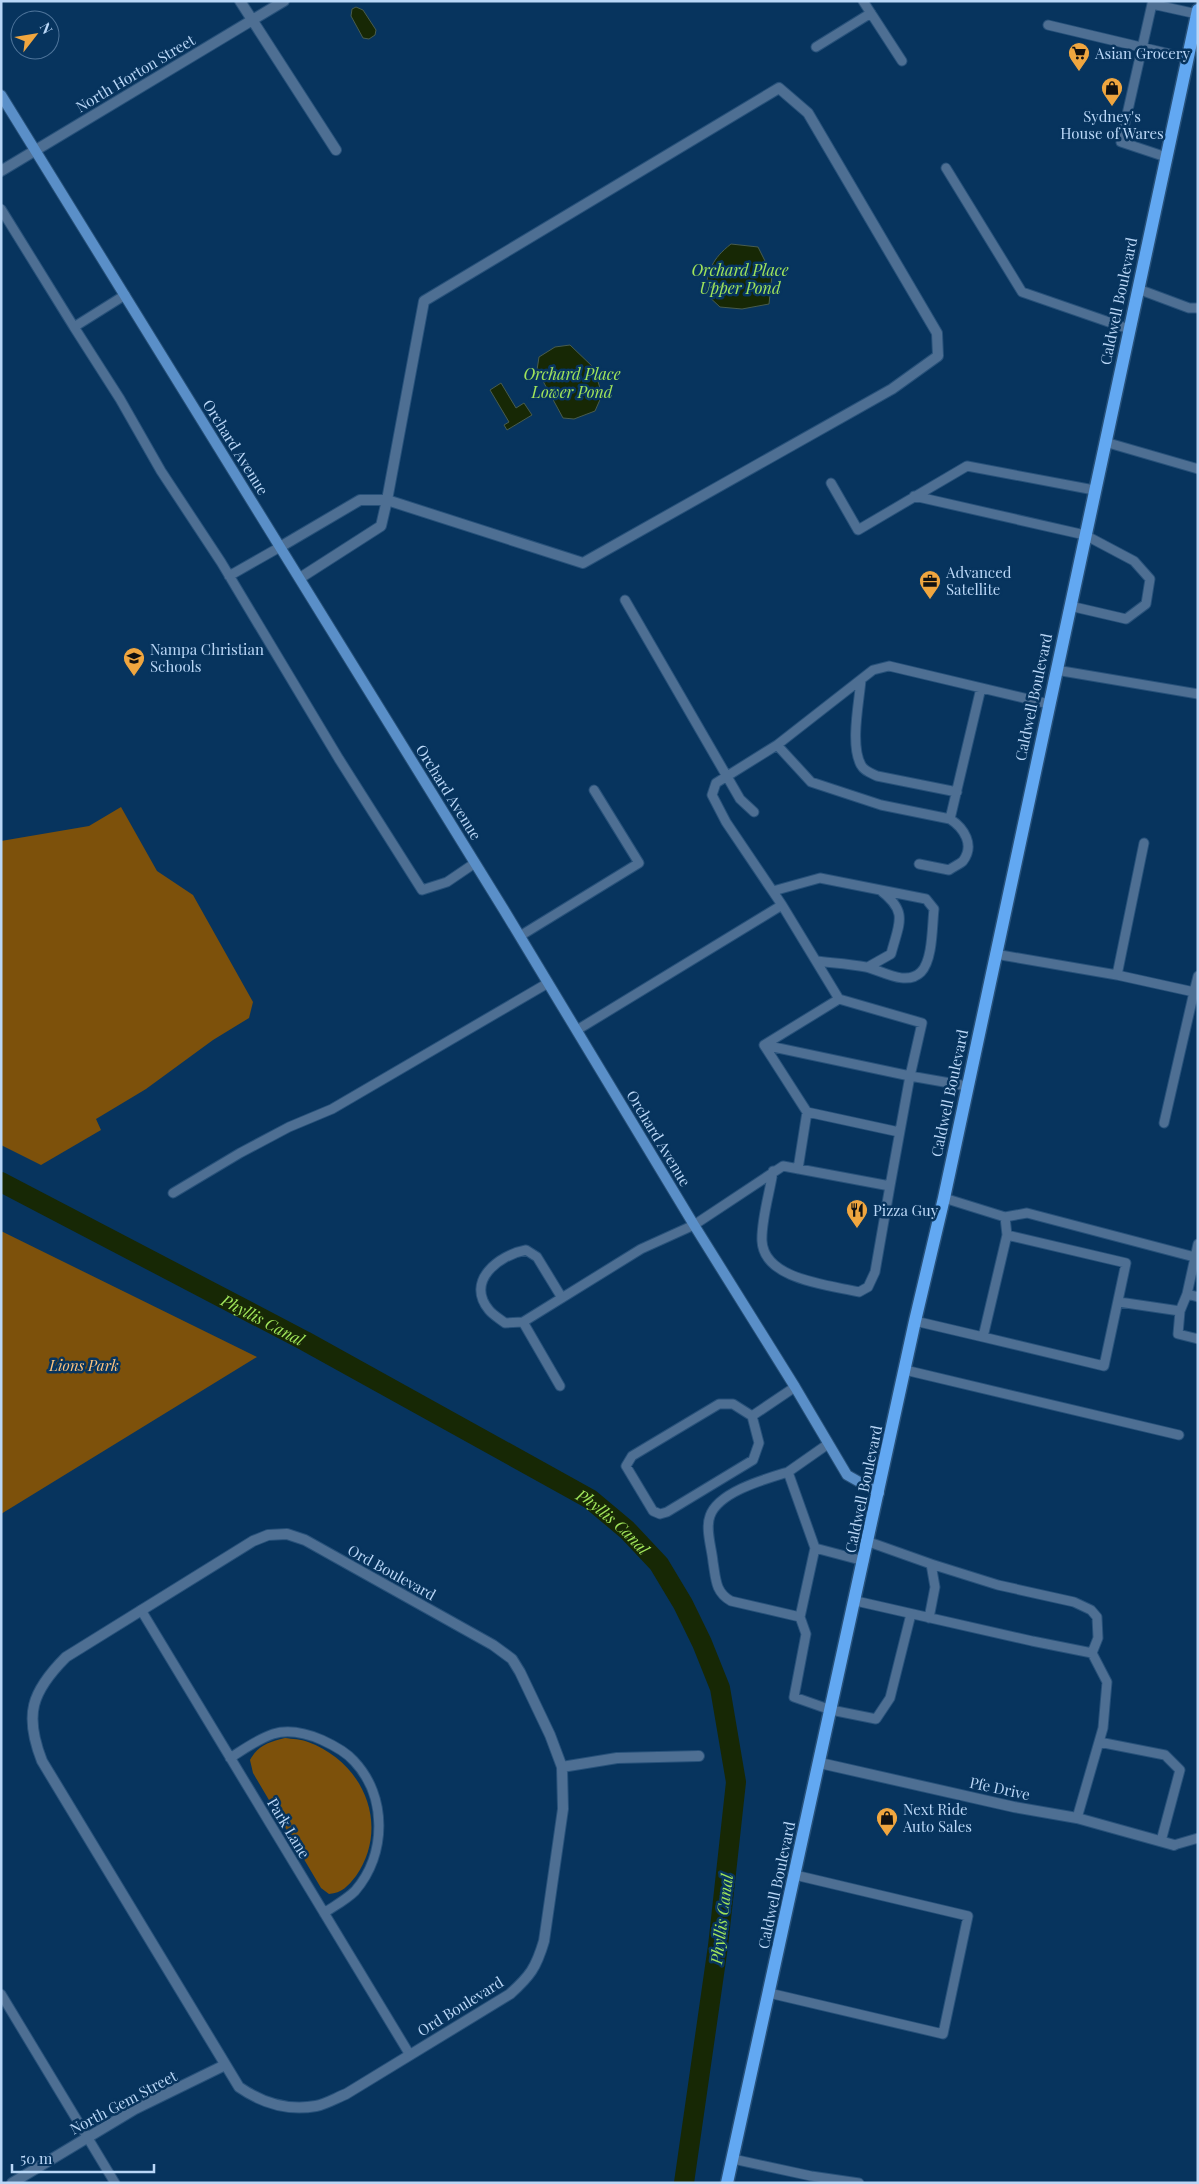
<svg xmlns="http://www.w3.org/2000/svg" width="1199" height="2184" viewBox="0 0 1199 2184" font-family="'Playfair Display',serif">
	<rect width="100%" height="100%" fill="#07345e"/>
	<path fill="#7d510b" d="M121,807l36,64 36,24 60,107 -4,16 -36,22 -67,49 -50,30 5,11 -60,35 -40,-20v-304l88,-15z
		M1,1231l256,126 -256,157z
		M285,1738c7,1 16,1 23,4 55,20 83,83 48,134 -8,10 -14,17 -27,18l-8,-6 -68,-115 -3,-13c8,-15 19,-18 35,-22z"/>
	<path fill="#172805" stroke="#485c4e" d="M356,7l7,3 13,20 -1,5 -6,4 -6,-1 -12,-22 1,-7z
		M731,244l27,3 14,28 -3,29 -27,5 -22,-2 -15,-14c3,-23 7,-34 26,-49z
		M570,345l24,23 8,27 -7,16 -21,8 -11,-1 -26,-48 2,-13 16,-10z
		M501,383l15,25 8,-5 8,12 -25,15 -3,-5 5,-3 -19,-32z"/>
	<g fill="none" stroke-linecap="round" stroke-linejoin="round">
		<path stroke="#172805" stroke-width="20" id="s1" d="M1,1182l304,159 285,158 37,31 32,34 24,40 19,39 18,45 16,94 -18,164 -34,237"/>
		<g stroke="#27517a" stroke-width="11">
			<path id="lane" d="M863,1l39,60
				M1048,25l139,33
				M816,47l55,-34
				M1166,157l-45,-15 2,-10 29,-128 45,10
				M946,168l76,124 107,37
				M1,209l73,118
				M1138,289l51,19h9
				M125,295l-51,32 46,72 41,72 60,91 118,197 83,131 25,-8 28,-19
				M1105,442l93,27
				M831,483l27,47 109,-64 127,24
				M914,496l171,39 49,26 16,18 -4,25 -20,15 -56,-13
				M229,576l51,-29
				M625,600l115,199 14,13
				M1056,670l142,24
				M861,680c-2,23 -11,65 0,85 3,6 10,8 16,11l80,16
				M777,745l34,37 70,23 69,14
				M919,864l30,6c4,-3 11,-6 14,-9 12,-16 1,-33 -13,-42l31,-131
				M773,891l47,-13 106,21 8,10c-2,17 -1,51 -13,63 -15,15 -40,-2 -55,-5 -16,-3 -33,-4 -50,-6
				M782,905l-56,-83 -14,-27 4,-12 61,-38 96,-75 16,-4 160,38
				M520,936l119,-73 -45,-73
				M995,954l122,21 27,-132
				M868,967l23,-13c8,-31 18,-42 -11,-64
				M1117,975l77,17 4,-16
				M839,999l83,24 -12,53 -146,-31z
				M577,1030l205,-125 57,94
				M764,1045l43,67 92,20
				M1164,1123l30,-131
				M798,1169l9,-57
				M773,1171c-3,21 -12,49 -11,70 2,39 68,44 97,51l9,-5 7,-15 15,-86
				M173,1193l67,-40 49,-26 43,-18 216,-126
				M1005,1217l22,-4 171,45
				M1198,1244l-11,50 -7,17 -2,23 20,5
				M1187,1294l11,3
				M1119,1302l61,9
				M915,1321l68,16 24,-102 -2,-18 -61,-19
				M523,1322l-18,1c-5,-4 -12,-8 -16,-13 -24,-29 10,-55 37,-60l11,7 25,41
				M983,1337l121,29 22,-103 -119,-28
				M905,1370l274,65
				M560,1386l-37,-64 118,-73 53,-24 89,-59 107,20 20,-110 57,10
				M752,1416l-19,-12h-14l-87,52 -6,10 27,45 7,3 7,-2 86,-52 6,-17 -7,-27 43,-29
				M828,1444l-40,28 27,76 49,13
				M788,1472c-23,7 -70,20 -78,44 -5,13 2,33 3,46 3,17 2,30 18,39l69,16
				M869,1542l62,22 4,23 -6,31
				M815,1548l-15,69 6,17 -12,63 37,13 45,9 14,-21 21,-84
				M856,1601l176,40 60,12 6,-15 -1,-21 -6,-7 -17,-8 -76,-17 -67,-21
				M141,1610l269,445
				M1099,1742l66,13 15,15 -19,71
				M230,1758c14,-9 28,-19 43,-24 16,-5 35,0 49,6 11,5 24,12 32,21 33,35 33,93 1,130 -9,9 -21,15 -31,22
				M1077,1818l26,-90 4,-46 -15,-29
				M1174,1845l24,-7
				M769,1993l174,41 25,-118 -173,-41
				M1,1994l114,189
				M733,2159l78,17 48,7"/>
		</g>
		<g stroke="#27517a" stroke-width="12">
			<path id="street" d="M240,1l96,149
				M779,88l29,25 129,220 1,23 -46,33 -309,174 -196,-63 37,-199z
				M1,171l283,-170
				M280,547l80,-47h27l-6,26 -81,52
				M287,1534l18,6 188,105 19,14 8,13 30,63 12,32 1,42 -19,132c-8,27 -14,35 -34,53l-164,100c-10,4 -20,10 -30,12 -28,5 -54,-3 -77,-19l-197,-326c-18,-46 -11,-69 24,-104l187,-116 15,-6z
				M820,1763l194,44 63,11 97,27
				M562,1767l55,-9 82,-2
				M12,2183l123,-74 90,-44"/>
		</g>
		<g stroke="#27517a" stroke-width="12">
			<path id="secondary" d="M1,95l503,815 190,315 101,162 52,88 32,18"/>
		</g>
		<g stroke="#27517a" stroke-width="15">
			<path id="primary" d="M727,2183l188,-862 29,-123 254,-1188"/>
		</g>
		<use href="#lane" stroke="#4e6f93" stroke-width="9"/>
		<use href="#street" stroke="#4e6f93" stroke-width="10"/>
		<use href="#secondary" stroke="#5a8fc8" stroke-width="10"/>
		<use href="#primary" stroke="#62a8f2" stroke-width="12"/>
	</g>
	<defs>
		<g id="supermarket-pin" transform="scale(1.125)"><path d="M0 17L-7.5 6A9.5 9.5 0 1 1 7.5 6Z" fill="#f0a63f" stroke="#07345e"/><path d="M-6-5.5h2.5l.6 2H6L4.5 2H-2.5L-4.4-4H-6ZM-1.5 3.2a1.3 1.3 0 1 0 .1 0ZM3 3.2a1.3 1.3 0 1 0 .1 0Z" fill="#111"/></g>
		<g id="shop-pin" transform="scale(1.125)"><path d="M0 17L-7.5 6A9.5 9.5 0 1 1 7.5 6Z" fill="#f0a63f" stroke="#07345e"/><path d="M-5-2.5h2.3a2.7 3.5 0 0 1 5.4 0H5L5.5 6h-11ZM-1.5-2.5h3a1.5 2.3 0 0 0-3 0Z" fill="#111"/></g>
		<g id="office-pin" transform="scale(1.125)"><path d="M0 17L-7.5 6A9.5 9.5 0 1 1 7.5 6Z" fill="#f0a63f" stroke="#07345e"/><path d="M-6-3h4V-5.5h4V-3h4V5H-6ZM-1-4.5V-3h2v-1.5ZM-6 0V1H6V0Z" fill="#111"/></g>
		<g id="school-pin" transform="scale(1.125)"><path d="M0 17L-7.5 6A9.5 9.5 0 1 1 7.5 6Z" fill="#f0a63f" stroke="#07345e"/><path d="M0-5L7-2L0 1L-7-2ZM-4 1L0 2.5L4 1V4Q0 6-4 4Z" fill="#111"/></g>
		<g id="restaurant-pin" transform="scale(1.125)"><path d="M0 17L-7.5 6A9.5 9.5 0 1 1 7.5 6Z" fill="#f0a63f" stroke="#07345e"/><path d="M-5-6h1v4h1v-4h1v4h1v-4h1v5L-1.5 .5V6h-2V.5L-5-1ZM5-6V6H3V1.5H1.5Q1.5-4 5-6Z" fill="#111"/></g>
	</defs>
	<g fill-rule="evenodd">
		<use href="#supermarket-pin" x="1079" y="53"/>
		<use href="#shop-pin" x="1112" y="88"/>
		<use href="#office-pin" x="930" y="581"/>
		<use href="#school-pin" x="134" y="658"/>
		<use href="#restaurant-pin" x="857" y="1210"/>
		<use href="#shop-pin" x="887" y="1818"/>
	</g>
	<g text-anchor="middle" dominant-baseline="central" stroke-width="5" stroke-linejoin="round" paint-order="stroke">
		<g font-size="15" fill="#bad7f7" stroke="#07345e" text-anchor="start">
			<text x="1095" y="53">Asian Grocery</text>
			<text x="1112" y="116" text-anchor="middle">Sydney's<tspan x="1112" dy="17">House of Wares</tspan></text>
			<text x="946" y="572">Advanced<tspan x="946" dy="17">Satellite</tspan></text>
			<text x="150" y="649">Nampa Christian<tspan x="150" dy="17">Schools</tspan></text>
			<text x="873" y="1210">Pizza Guy</text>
			<text x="903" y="1809">Next Ride<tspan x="903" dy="17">Auto Sales</tspan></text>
		</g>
		<g font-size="15" fill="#bad7f7" stroke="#07345e">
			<text transform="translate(135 73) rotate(-31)">North Horton Street</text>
			<text transform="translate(1118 301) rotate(-78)">Caldwell Boulevard</text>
			<text transform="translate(236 447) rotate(58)">Orchard Avenue</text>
			<text transform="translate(1033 697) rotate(-78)">Caldwell Boulevard</text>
			<text transform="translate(449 792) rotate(58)">Orchard Avenue</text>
			<text transform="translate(949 1093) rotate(-78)">Caldwell Boulevard</text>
			<text transform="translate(659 1138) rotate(59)">Orchard Avenue</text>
			<text transform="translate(863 1489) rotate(-78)">Caldwell Boulevard</text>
			<text transform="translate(392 1572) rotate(29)">Ord Boulevard</text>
			<text transform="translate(1000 1788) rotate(12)">Pfe Drive</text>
			<text transform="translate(289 1828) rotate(59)">Park Lane</text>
			<text transform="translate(776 1885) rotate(-78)">Caldwell Boulevard</text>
			<text transform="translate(460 2006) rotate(-32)">Ord Boulevard</text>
			<text transform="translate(123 2102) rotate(-28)">North Gem Street</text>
		</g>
		<g font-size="15" font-style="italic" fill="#fec47e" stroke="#07345e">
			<text x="84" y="1365">Lions Park</text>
		</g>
		<g font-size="16" font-style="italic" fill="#a1e55a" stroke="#07345e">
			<text x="740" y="269">Orchard Place<tspan x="740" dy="18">Upper Pond</tspan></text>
			<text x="572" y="373">Orchard Place<tspan x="572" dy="18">Lower Pond</tspan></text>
			<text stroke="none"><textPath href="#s1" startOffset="296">Phyllis Canal</textPath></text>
			<text stroke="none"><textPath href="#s1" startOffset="701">Phyllis Canal</textPath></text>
			<text transform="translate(721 1919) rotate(-83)">Phyllis Canal</text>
		</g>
	</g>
	<rect width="1199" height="2184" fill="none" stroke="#bad7f7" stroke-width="5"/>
	<g transform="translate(35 35) rotate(59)"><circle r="24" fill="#07345e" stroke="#4f759b"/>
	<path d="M0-4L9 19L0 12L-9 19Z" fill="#f0a63f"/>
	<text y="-8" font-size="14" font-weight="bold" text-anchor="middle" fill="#bad7f7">N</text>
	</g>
	<path d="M12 2164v8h142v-8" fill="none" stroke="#bad7f7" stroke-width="2.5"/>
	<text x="20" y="2164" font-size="15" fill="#bad7f7" stroke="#07345e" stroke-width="4" paint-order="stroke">50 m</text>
</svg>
